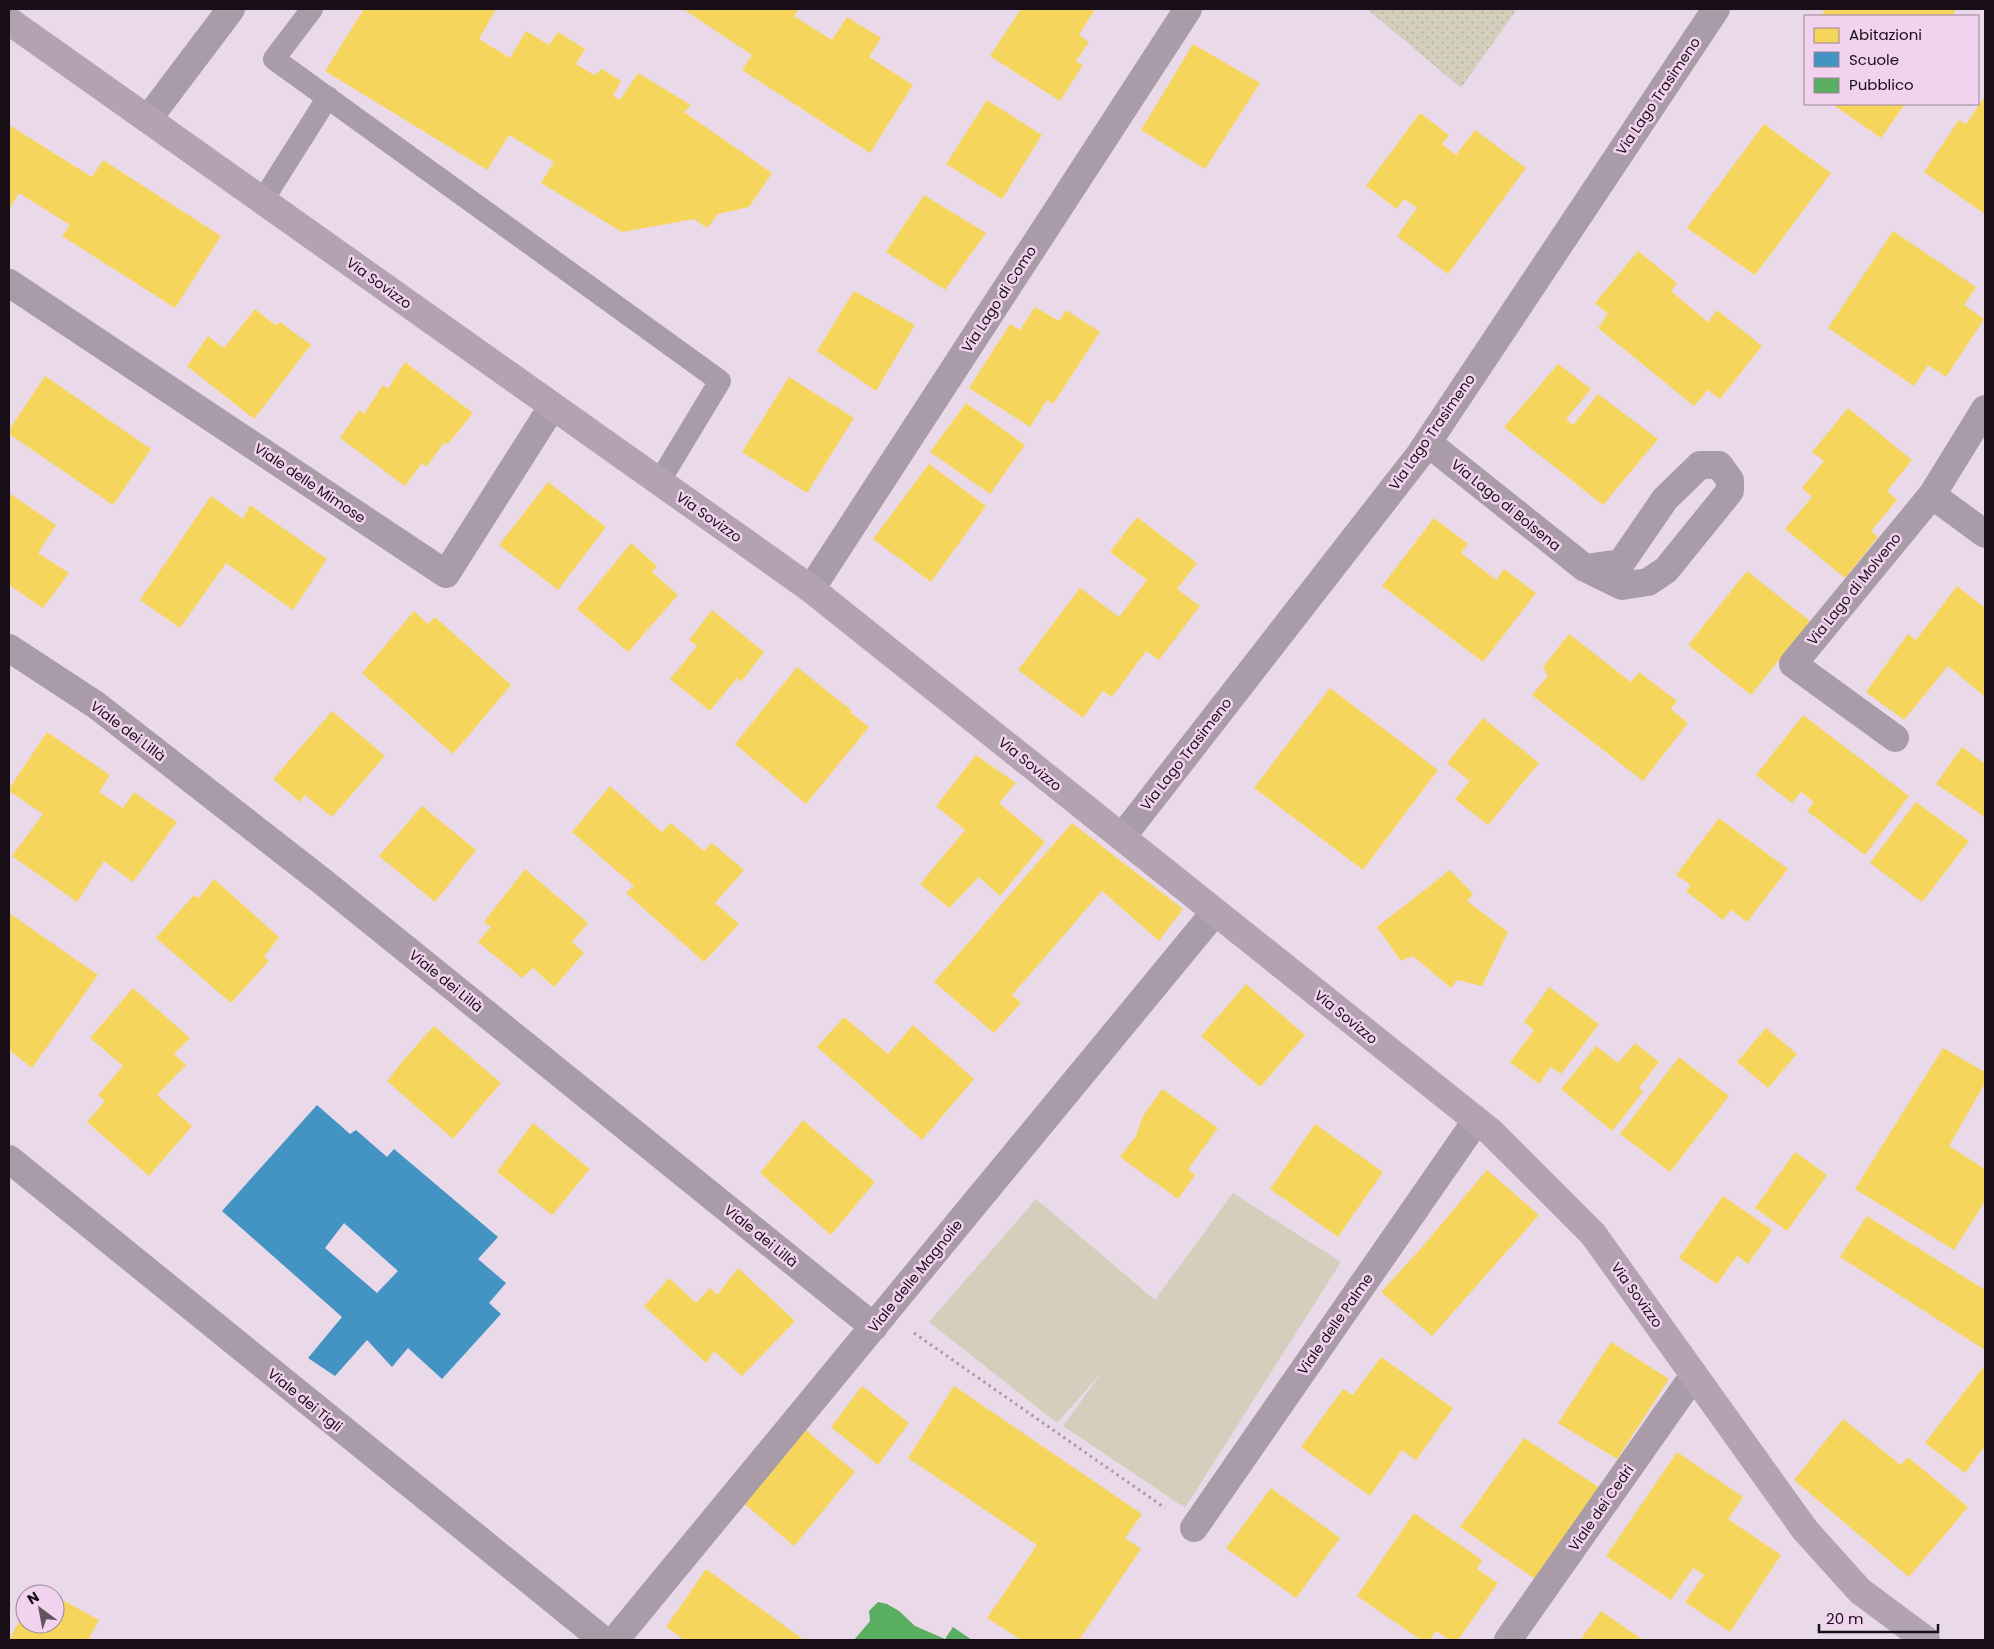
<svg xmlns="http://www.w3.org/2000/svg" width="1994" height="1649" viewBox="0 0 1994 1649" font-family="Poppins,sans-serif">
	<defs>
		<pattern id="grass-dots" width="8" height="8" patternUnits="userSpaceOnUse" patternTransform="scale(1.25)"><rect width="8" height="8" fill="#d4cfbc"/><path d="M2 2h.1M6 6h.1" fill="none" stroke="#b5b1a1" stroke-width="1.8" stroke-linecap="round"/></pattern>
	</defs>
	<rect width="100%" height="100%" fill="#eadae9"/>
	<path fill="url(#grass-dots)" d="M1367,9h150l-56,79z"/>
	<path fill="#d4cfbc" d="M1233,1193l108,69 -156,246 -122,-82 40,-55 -46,52 -128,-101 107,-123 119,101z"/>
	<path fill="#f6d55c" d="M364,9h132l-17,30 31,19 16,-27 23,14 9,-13 27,17 -9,15 18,11 8,-6 19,12 -8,15 7,4 18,-27 53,32 -7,7 88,61 -23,34 -31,7 -11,14 -13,-9 -72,13 -81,-49 13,-21 -45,-27 -22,35 -162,-99z
		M683,9h116l-5,7 38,24 15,-23 34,21 -12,19 44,28 -43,68 -128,-83 10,-15z
		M1021,9h74l-16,26 10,7 -13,19 7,4 -23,36 -70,-45z
		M1826,9h129l1,1 -5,6h-130z
		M1193,44l67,39 -55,86 -64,-39z
		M1985,96v118l-61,-42 35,-52 7,4z
		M987,100l55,35 -40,64 -56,-35z
		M1832,104h73l-24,34z
		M1420,113l29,22 -7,9 14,11 19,-25 51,38 -78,106 -51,-38 20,-28 -13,-9 -7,10 -31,-23z
		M1764,124l67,49 -76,102 -68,-47z
		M9,125l83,52 11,-17 118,76 -46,72 -113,-72 8,-11 -51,-32 -10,17z
		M924,195l62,38 -41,57 -59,-38z
		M1893,231l83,56 -12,18 20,14 -38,58 -18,-12 -14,21 -86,-58z
		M1638,251l39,32 -6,8 37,31 9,-12 45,36 -42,53 -12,-9 -14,16 -96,-78 10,-14 -13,-11z
		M854,291l61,34 -39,66 -59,-40z
		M1035,307l24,14 7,-11 34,22 -47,72 -6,-4 -17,27 -61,-39 41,-64 10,6z
		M255,309l20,16 5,-3 31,23 -57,74 -67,-53 21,-30 16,12z
		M405,362l68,51 -25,31 -4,-1 -18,24 -4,-4 -17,23 -65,-48 19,-28 5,4 19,-29 5,4z
		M1558,364l33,25 -25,30 7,6 25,-31 60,45 -55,66 -99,-78z
		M45,376l106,73 -38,56 -104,-71v-4z
		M789,377l65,41 -47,75 -65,-41z
		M966,403l59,42 -35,49 -60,-42z
		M1848,408l64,52 -25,31 10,9 -26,31 7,6 -33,41 -60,-49 27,-32 -10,-9 22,-27 -12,-9z
		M929,464l57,42 -55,76 -58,-43z
		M548,482l58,45 -48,63 -59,-45z
		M9,493l47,32 -18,28 31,20 -26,35 -34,-23z
		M211,496l32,23 7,-14 77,54 -34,51 -67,-47 -46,65 -40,-28z
		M1137,517l60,46 -20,26 23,17 -41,54 -13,-9 -34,46 -9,-6 -20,27 -65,-48 62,-82 39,29 28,-37 -37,-28z
		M1434,518l34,26 -7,9 35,27 8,-11 32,24 -53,69 -101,-76z
		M631,543l26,23 -5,6 26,23 -50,57 -51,-43z
		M1747,571l63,50 -59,74 -63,-50z
		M1957,586l28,22v89l-37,-31 -44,54 -38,-28 42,-58 8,6z
		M712,610l52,42 -23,30 -4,-4 -27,33 -40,-32 27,-33 -8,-6z
		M414,611l14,13 7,-7 76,68 -58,69 -91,-81z
		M1569,634l62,48 8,-10 38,29 -6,8 17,14 -45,58 -111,-86 16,-19 -5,-9z
		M797,667l55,44 -2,1 19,15 -63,77 -71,-60z
		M1330,688l108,82 -75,100 -109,-82z
		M332,711l53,45 -53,61 -27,-22 -5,7 -27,-23z
		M1803,715l106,81 -44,59 -58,-44 7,-9 -13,-10 -9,11 -36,-28z
		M1483,718l56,45 -51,62 -33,-26 15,-18 -23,-18z
		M47,732l63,43 -11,17 24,16 11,-16 43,30 -44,60 -29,-21 -27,41 -65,-46 31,-42 -34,-23v-2z
		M1962,747l23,17v53l-49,-33z
		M976,755l40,28 -17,20 46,39 -45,54 -21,-19 -30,31 -29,-24 45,-54 -29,-24z
		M610,786l52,46 9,-9 33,28 8,-8 32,27 -29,33 24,21 -35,38 -78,-69 8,-7 -62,-54z
		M1916,802l53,39 -47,61 -52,-39z
		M422,806l54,44 -41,52 -56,-46z
		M1719,818l69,51 -41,53 -16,-12 -8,10 -37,-29 5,-6 -15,-10z
		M1072,823l111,86 -24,32 -57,-50 -90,104 9,8 -27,30 -60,-51z
		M525,869l63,54 -16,19 12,11 -30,34 -21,-19 -11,10 -44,-36 13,-15 -7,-5z
		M1450,870l23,24 -6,7 41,31 -26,54 -25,-6 -6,8 -38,-32 -12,5 -24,-34z
		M214,879l65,58 -15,20 5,4 -38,42 -75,-65 38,-43 5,3z
		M9,913l89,62 -66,93 -23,-18z
		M1246,984l59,51 -45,52 -59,-51z
		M1549,987l50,37 -38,50 -10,-7 -12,17 -29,-22 24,-32 -10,-8z
		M133,988l57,50 -16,16 12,11 -29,30 35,31 -43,50 -62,-54 18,-21 -7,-6 25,-29 -33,-28z
		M844,1017l44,37 25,-29 61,54 -52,61 -105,-93z
		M434,1026l67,57 -48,56 -66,-58 20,-25z
		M1766,1028l31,26 -29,34 -31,-26z
		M1635,1043l24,19 -20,26 4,4 -31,39 -51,-42 35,-43 22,17z
		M1943,1048l42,24v11l-36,63 36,23v32l-31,49 -99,-61z
		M1679,1057l50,39 -59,76 -50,-38z
		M1162,1089l56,39 -30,41 7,6 -17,24 -58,-42 16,-21 7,-20z
		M803,1120l72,62 -44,53 -71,-62z
		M533,1123l57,46 -38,46 -55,-43z
		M1315,1124l68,48 -45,65 -68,-48z
		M1795,1152l32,23 -40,56 -32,-23z
		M1487,1170l52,45 -107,121 -51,-44 41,-45z
		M1723,1196l49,34 -24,34 -11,-8 -20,28 -38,-26z
		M1867,1216l118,74v60l-145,-93z
		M738,1268l57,53 -53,55 -28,-25 -8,12 -62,-57 25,-28 27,25 14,-15 7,7z
		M1611,1342l58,37 -52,80 -59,-36z
		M1381,1357l72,51 -37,52 -14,-10 -32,46 -69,-49 42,-58 10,6z
		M1985,1365v81l-20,27 -40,-30z
		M862,1386l47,37 -31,42 -47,-38z
		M954,1386l188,128 -17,24 16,11 -62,91h-58l-34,-22 50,-73 -129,-87z
		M1843,1419l58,46 7,-8 60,50 -59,70 -115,-97z
		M800,1425l55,47 -61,74 -53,-45z
		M1524,1438l76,50 -62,93 -78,-54z
		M1677,1452l66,45 -15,22 53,36 -51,77 -45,-30 19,-27 -11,-7 -22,32 -65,-44z
		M1271,1488l69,50 -44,60 -70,-50z
		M1414,1513l68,47 -5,9 21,14 -40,57h-8l-14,-9 -6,9h-9l-64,-44z
		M706,1569l98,71h-120l-18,-13z
		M38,1587l12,7h-16z
		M55,1596l44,24 -11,20h-79l16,-29v13h30z
		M1601,1611l42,29h-63z"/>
	<path fill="#4393c3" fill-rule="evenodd" d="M317,1105l33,29 6,-4 31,27 7,-8 104,88 -20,22 28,24 -17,20 12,11 -59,65 -34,-31 -16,19 -25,-27 -32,36 -27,-18 34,-41 -120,-106zM344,1223l54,48 -21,22 -52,-45z"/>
	<path fill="#5aae61" d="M878,1602l9,2 12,7 16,15 30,13 8,-12 19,13h-118l16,-19 -1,-10z"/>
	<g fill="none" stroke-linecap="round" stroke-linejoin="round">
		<path stroke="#a89ba7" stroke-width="3" stroke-dasharray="2.5 4" stroke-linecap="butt" d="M914,1333l251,175"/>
		<path stroke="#a99ba8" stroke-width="22" d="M312,9l-38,50 446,322 -61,101
			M263,200l65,-103"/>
		<path stroke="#a99ba8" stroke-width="28" d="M148,119l83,-110
			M9,283l437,291 106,-167
			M1428,443l157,125 37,18 26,-4 18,-12 64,-79v-11l-11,-15h-19l-35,34 -44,64 -36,5
			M1932,495l53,39
			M811,589l377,-580
			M9,648l87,57 227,177 551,445
			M1895,738l-102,-74 139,-169 53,-86
			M1122,837l298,-383 296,-445
			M9,1159l594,481
			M1194,1528l282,-407
			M615,1640l600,-728
			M1508,1640l186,-265"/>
		<path stroke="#b3a3b2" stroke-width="28" d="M9,21l802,568 680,543 102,102 212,296 55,61 66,49"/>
	</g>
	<g text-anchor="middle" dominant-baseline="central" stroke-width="5" stroke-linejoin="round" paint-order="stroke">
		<g font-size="14" fill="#180e17" stroke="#f1d3ef">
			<text transform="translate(1658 96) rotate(-56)">Via Lago Trasimeno</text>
			<text transform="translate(379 283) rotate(36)">Via Sovizzo</text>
			<text transform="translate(999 299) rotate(-57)">Via Lago di Como</text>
			<text transform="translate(1432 432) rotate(-55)">Via Lago Trasimeno</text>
			<text transform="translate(310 483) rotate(34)">Viale delle Mimose</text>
			<text transform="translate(1506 505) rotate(39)">Via Lago di Bolsena</text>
			<text transform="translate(709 517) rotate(35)">Via Sovizzo</text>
			<text transform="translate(1854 589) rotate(-51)">Via Lago di Molveno</text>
			<text transform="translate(128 731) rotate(37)">Viale dei Lillà</text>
			<text transform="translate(1186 754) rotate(-52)">Via Lago Trasimeno</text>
			<text transform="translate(1030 764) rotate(39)">Via Sovizzo</text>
			<text transform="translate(446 981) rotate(39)">Viale dei Lillà</text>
			<text transform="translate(1346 1017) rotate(39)">Via Sovizzo</text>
			<text transform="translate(761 1236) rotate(39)">Viale dei Lillà</text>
			<text transform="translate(915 1276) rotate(-51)">Viale delle Magnolie</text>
			<text transform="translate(1637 1295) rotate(54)">Via Sovizzo</text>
			<text transform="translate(1335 1324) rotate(-55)">Viale delle Palme</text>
			<text transform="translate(305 1400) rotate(39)">Viale dei Tigli</text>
			<text transform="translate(1601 1508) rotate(-55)">Viale dei Cedri</text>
		</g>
	</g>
	<rect width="1994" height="1649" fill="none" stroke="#180e17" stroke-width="20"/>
	<rect x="1804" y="15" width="175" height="90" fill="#f1d3ef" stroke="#9a8499"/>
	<rect x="1814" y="28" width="25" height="15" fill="#f6d55c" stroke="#9a8499"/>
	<text x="1849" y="40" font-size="15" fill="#180e17">Abitazioni</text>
	<rect x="1814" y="52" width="25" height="15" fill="#4393c3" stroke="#9a8499"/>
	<text x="1849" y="65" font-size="15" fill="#180e17">Scuole</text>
	<rect x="1814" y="78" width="25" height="15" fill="#5aae61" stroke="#9a8499"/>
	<text x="1849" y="90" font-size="15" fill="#180e17">Pubblico</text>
	<g transform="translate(40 1609) rotate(328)"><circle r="24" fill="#f1d3ef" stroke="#9a8499"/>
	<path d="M0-4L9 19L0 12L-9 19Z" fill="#625560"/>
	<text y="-8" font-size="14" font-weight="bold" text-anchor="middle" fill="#180e17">N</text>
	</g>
	<path d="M1819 1624v8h119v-8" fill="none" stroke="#180e17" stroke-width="2.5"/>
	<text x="1826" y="1624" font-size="15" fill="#180e17" stroke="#f1d3ef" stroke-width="4" paint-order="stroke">20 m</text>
</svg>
